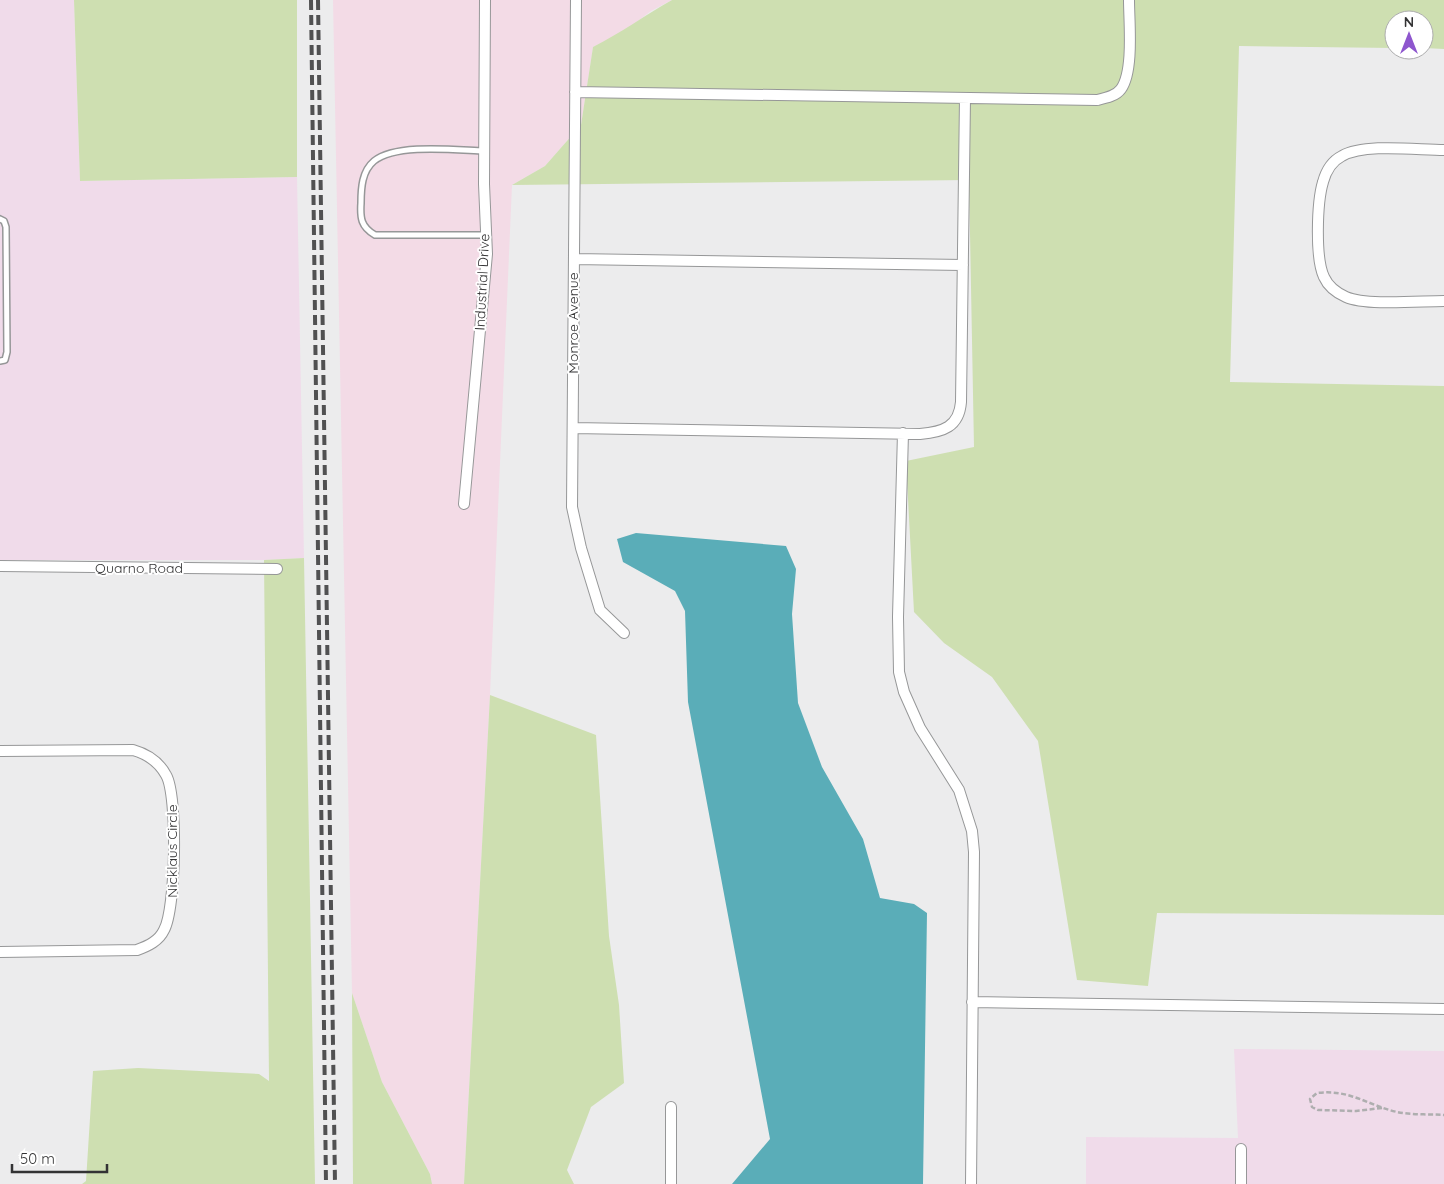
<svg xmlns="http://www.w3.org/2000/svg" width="1444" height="1184" viewBox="0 0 1444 1184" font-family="Quicksand,sans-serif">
	<rect width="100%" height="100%" fill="#ececed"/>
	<path fill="#f0dbea" d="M0,0h74l6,181 217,-4 7,381 -40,2h-264z
		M1234,1049l210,2v133h-358v-47l152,1z"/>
	<path fill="#f3dbe6" d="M333,0h339l-21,11 -29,22 -29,14 -12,78 -36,41 -33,19 -22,510 -26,489h-32l-2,-10 -48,-92 -30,-89z"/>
	<path fill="#cedfb1" d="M74,0h223v177l-217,4z
		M672,0h772v49l-20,-1v-28h-30v28l-155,-2 -9,336 214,4v529l-287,-2 -9,73 -71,-6 -39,-239 -46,-64 -48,-34 -30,-31 -8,-151 68,-14 -5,-267 -457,5 33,-19 36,-41 12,-78c28,-14 52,-32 79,-47z
		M304,558l11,626h-233l4,-3 7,-110 45,-3 121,6 10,7 -5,-521z
		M490,695l106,40 13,201 10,69 5,78 -33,24 -24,63 7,14h-110z
		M352,993l30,89 48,92 2,10h-79z"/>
	<path fill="#5aadb8" d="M636,533l150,13 10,23 -4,45 6,89 24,64 41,72 17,59 34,6 13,9 -4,271h-191l38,-45 -82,-437 -3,-91 -10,-20 -52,-29 -6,-23z"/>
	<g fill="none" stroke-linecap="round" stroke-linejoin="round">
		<g stroke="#969798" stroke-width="8">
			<path id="lane" d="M484,151c-28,-1 -88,-8 -110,10 -12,10 -13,27 -13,42 -1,15 0,24 14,32h111
				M0,219l4,2 2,6 1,125 -2,8 -5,1"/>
		</g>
		<g stroke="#969798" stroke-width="12">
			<path id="street" d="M576,0l-4,507 9,41 19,62 24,23
				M575,92l522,8c9,-2 19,-4 24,-11 13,-18 8,-67 8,-89
				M1444,150c-27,0 -79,-7 -102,6 -10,5 -16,15 -19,26 -6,20 -8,76 1,95 4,9 13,16 22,20 20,9 74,4 98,4
				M574,259l389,6
				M573,428l347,6c23,-2 39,-7 41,-32l4,-304
				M903,433l-5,184 1,55 5,20 16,36 39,62 13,41 2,21 -3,332
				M464,504l23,-250 -3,-70 1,-184
				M0,566l277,3
				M0,751l133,-1c14,4 26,12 33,25 12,20 10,134 -2,155 -5,11 -16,16 -27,20l-137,2
				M972,1002l472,7
				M1241,1149v35
				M671,1184v-77"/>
		</g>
		<path stroke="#aeaeaf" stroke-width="2.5" stroke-dasharray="5 2.5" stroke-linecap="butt" d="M1382,1108l-26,3 -38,-1 -6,-3 -2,-8 7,-6c33,-4 50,12 80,19 14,3 32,2 47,3"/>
		<use href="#lane" stroke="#fff" stroke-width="5"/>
		<use href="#street" stroke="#fff" stroke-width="10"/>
		<path stroke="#515152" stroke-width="4" stroke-dasharray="10 5" stroke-linecap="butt" d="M311,0l15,1184
			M318,0l17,1184"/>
	</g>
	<g text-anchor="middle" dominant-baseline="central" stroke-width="4" stroke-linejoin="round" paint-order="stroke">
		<g font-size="14" fill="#333334" stroke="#fff">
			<text transform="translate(482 282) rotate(-87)">Industrial Drive</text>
			<text transform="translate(573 323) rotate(-90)">Monroe Avenue</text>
			<text x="139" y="568">Quarno Road</text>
			<text transform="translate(172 851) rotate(-90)">Nicklaus Circle</text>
		</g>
	</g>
	<g transform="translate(1409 35)"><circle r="24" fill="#ffffff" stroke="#adadae"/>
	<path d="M0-4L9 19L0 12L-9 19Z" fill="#8e56ce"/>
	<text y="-8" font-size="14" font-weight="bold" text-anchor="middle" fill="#333334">N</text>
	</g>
	<path d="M12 1164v8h95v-8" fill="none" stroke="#333334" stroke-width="2.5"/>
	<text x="20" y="1164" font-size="15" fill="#333334" stroke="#ffffff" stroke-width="4" paint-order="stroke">50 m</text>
</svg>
